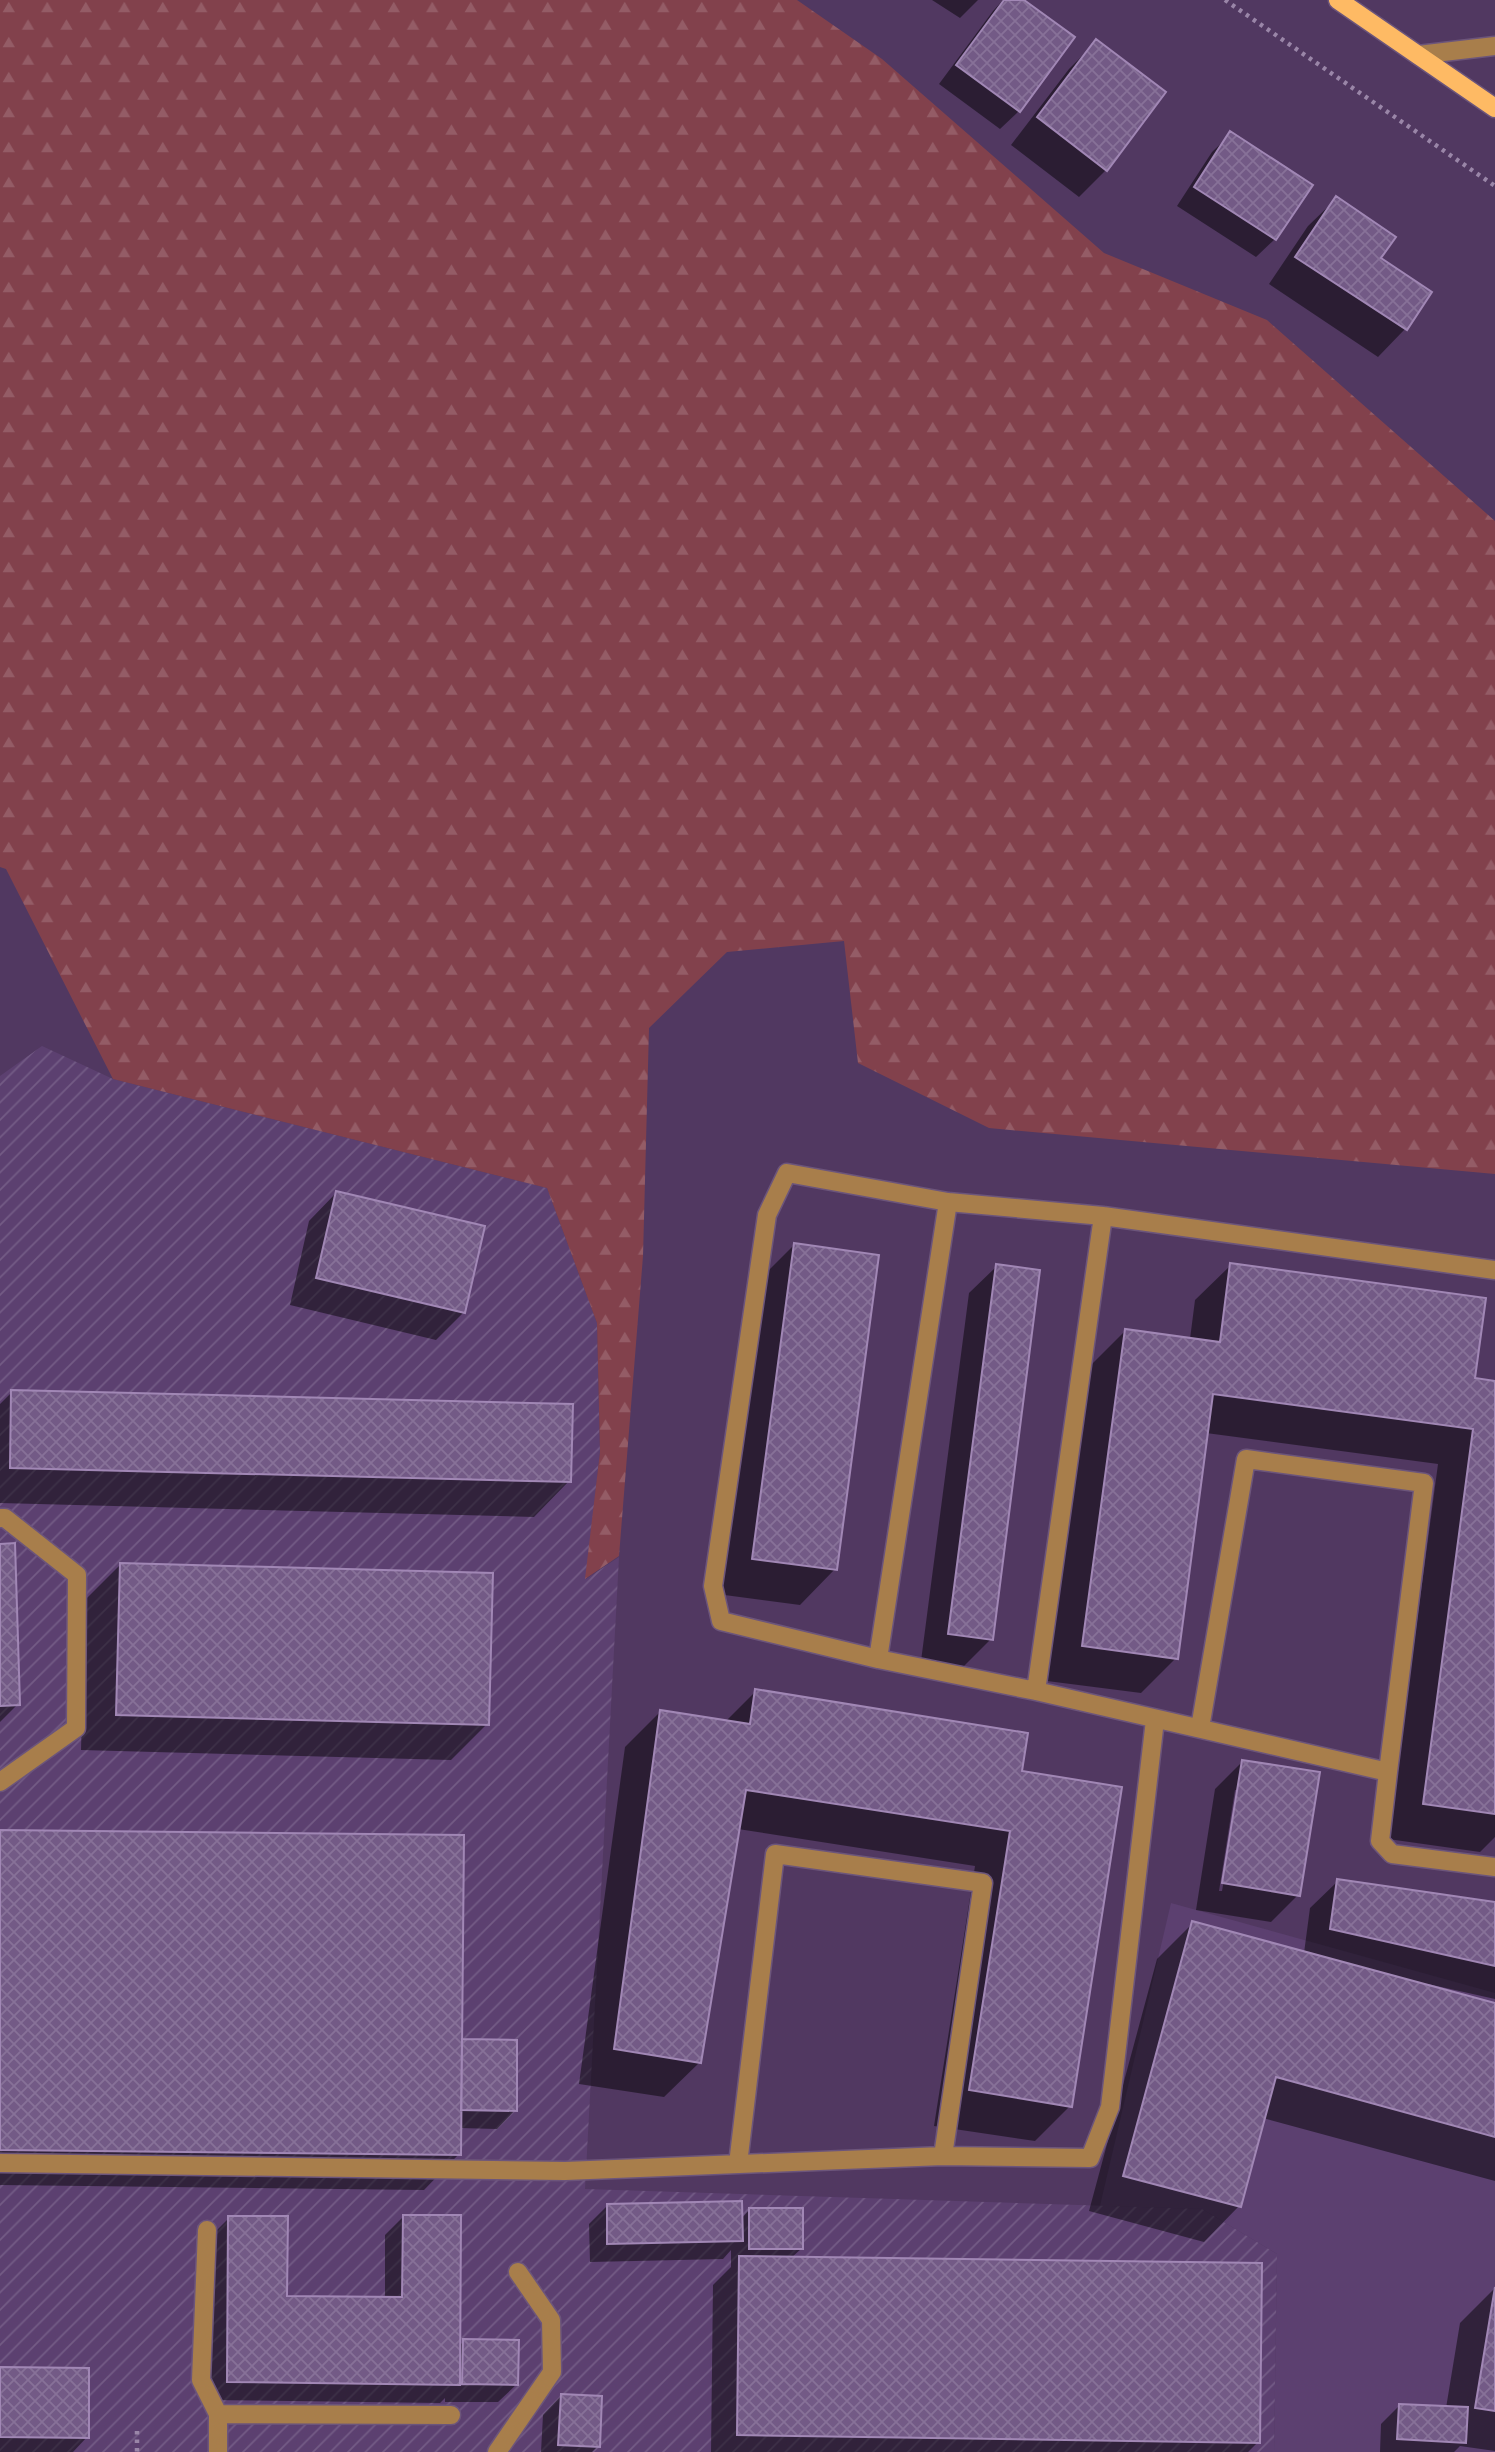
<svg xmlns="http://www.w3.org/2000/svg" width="1495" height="2452" viewBox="0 0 1495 2452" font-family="Ubuntu,sans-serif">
	<defs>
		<pattern id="industrial-furrows" width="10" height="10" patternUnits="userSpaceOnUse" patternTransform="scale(1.75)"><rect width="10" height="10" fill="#5c4070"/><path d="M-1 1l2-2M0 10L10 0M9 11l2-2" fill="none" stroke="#735b85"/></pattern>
		<pattern id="forest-firs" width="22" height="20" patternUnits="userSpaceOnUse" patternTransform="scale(1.75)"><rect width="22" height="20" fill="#82414c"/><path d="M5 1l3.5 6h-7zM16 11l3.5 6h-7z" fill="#945c66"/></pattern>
		<pattern id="building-cross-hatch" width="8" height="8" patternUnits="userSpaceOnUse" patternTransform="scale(1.75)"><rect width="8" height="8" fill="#735a86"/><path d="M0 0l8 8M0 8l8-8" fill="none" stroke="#877198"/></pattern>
	</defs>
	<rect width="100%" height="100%" fill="#513861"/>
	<path fill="#5c4070" d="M1171,1903l324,90v459h-221l3,-198 -75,-45 -102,-3z"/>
	<path fill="url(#industrial-furrows)" d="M42,1046l71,33 434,109 50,135 3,129 -14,127 33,-22 -34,632 617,20 75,45 -3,198h-1274v-1376z"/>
	<path fill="url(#forest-firs)" d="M0,0h797l85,59 222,194 163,67 228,201v653l-506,-46 -131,-65 -14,-122 -117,11 -78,76 -6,228 -24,300 -34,23 15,-127 -3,-129 -50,-135 -434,-109 -107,-210 -6,-2z"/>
	<path fill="#0007" fill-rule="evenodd" d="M932,0h46l-18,18z
		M1003,0h18l-2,111 -19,18 -61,-45 54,-73z
		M1096,42l10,128 -27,27 -68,-52 58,-76z
		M1231,134l44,105 -19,18 -79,-51 35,-54z
		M1336,199l43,60 51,34 -25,36 -27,28 -109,-73 39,-58z
		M336,1193l128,119 -28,28 -146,-35 19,-84z
		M794,1245l41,324 -35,36 -83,-11 42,-314z
		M1231,1265l242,115 22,3v454l-15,15 -92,-13 50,-375 -232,-31 -30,225 -35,35 -94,-12 43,-315 35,-35 65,8 5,-39z
		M997,1266l-6,373 -27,27 -43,-5 48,-368z
		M12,1392l557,89 -35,36 -534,-14v-99z
		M0,1546l18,158 -18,18z
		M120,1565l367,159 -36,36 -370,-10 4,-150z
		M756,1691l264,82 50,333 -35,35 -101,-15 41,-260 -237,-37 -38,233 -36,35 -85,-13 46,-337 35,-35 65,10z
		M1243,1761l55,134 -27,27 -75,-12 19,-121zM1235,1790h4l-17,101h-3z
		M0,1831l460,213 55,66 -18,19 -38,-1v26l-35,36 -424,-5z
		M1338,1881l157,23v95l-67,-15v3l67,18v176l-232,-63 -24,88 -35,36 -115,-31 68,-252 36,-36 111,30 6,-45z
		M607,2206l134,13 9,-10 51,40 -10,9 467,184 -10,10h-537l2,-167 18,-18v-17l-8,9 -133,3 -1,-38z
		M404,2216l54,131 6,-6 53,43 -19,18h-53v-4l-5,5 -231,-3 2,-164 18,-18 56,79 100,1v-63z
		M1495,2288v163l-35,-5 -6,6h-74l1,-28 19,-19 46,3 14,-85z
		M0,2369l87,68 -14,15h-73z
		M561,2396l37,50 -6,6h-51l2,-37z"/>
	<path fill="url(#building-cross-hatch)" stroke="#a187b5" stroke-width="2" d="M1004,0h20l51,37 -55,75 -64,-47z
		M1096,39l70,53 -59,79 -70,-54z
		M1230,131l83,54 -37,55 -82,-53z
		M1336,196l60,41 -15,21 51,34 -25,38 -112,-73z
		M336,1191l149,35 -20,87 -149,-35z
		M794,1243l85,12 -42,315 -85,-11z
		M1230,1263l256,35 -11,80 20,3v433l-72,-10 50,-375 -260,-35 -35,265 -96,-13 43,-317 95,13z
		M996,1264l44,6 -47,370 -45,-6z
		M11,1390l562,14 -2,78 -561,-14z
		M15,1543l5,162 -20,1v-162z
		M120,1563l373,10 -4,152 -373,-10z
		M755,1689l273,44 -6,38 100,16 -50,320 -103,-17 41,-259 -264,-41 -45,273 -87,-14 46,-339 90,14z
		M1242,1760l78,12 -20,124 -78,-13z
		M0,1830l464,5 -3,320 -461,-5z
		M1337,1879l158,23v64l-165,-37z
		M1192,1921l303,82v134l-219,-60 -35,130 -118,-31z
		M462,2039l55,1v71l-56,-1z
		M742,2201l1,40 -136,3v-40z
		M749,2208h54v41h-54z
		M403,2215h58l-1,170 -233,-3 1,-166h60l-1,80 115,1z
		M739,2256l523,7 -2,180 -523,-8z
		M1495,2287v124l-20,-3z
		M463,2339l56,1 -1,45 -56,-1z
		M0,2367l89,1v70l-89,-1z
		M561,2394l41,2 -2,51 -42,-2z
		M1399,2404l69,3 -2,36 -69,-4z"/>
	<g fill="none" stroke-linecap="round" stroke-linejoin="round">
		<g stroke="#6c557b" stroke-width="21">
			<path id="minor" d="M1418,55l77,-9
				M0,1518h5l72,57 -1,153 -76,54
				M878,1659l70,-457
				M1036,1691l67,-475
				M1200,1728l46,-269 178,24 -36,289 -352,-81 -158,-32 -157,-38 -8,-35 54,-371 20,-42 161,29 155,14 392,54
				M1388,1772l-8,69 12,13 103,13
				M943,2156l147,2 20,-51 45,-387
				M0,2163l565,8 378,-15 40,-273 -208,-29 -37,310
				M207,2230l-6,150 17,34v38
				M218,2414l233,1
				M497,2452l55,-80 -1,-52 -33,-48"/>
		</g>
		<g stroke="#6c557b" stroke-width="21">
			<path id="major" d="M1338,0l157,108"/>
		</g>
		<path stroke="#9a86a8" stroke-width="4.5" stroke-dasharray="3.5 5" stroke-linecap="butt" d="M1225,0l270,186
			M137,2431v21"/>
		<use href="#minor" stroke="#a87e4b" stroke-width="18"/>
		<use href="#major" stroke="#feba64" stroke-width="18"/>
	</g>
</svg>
